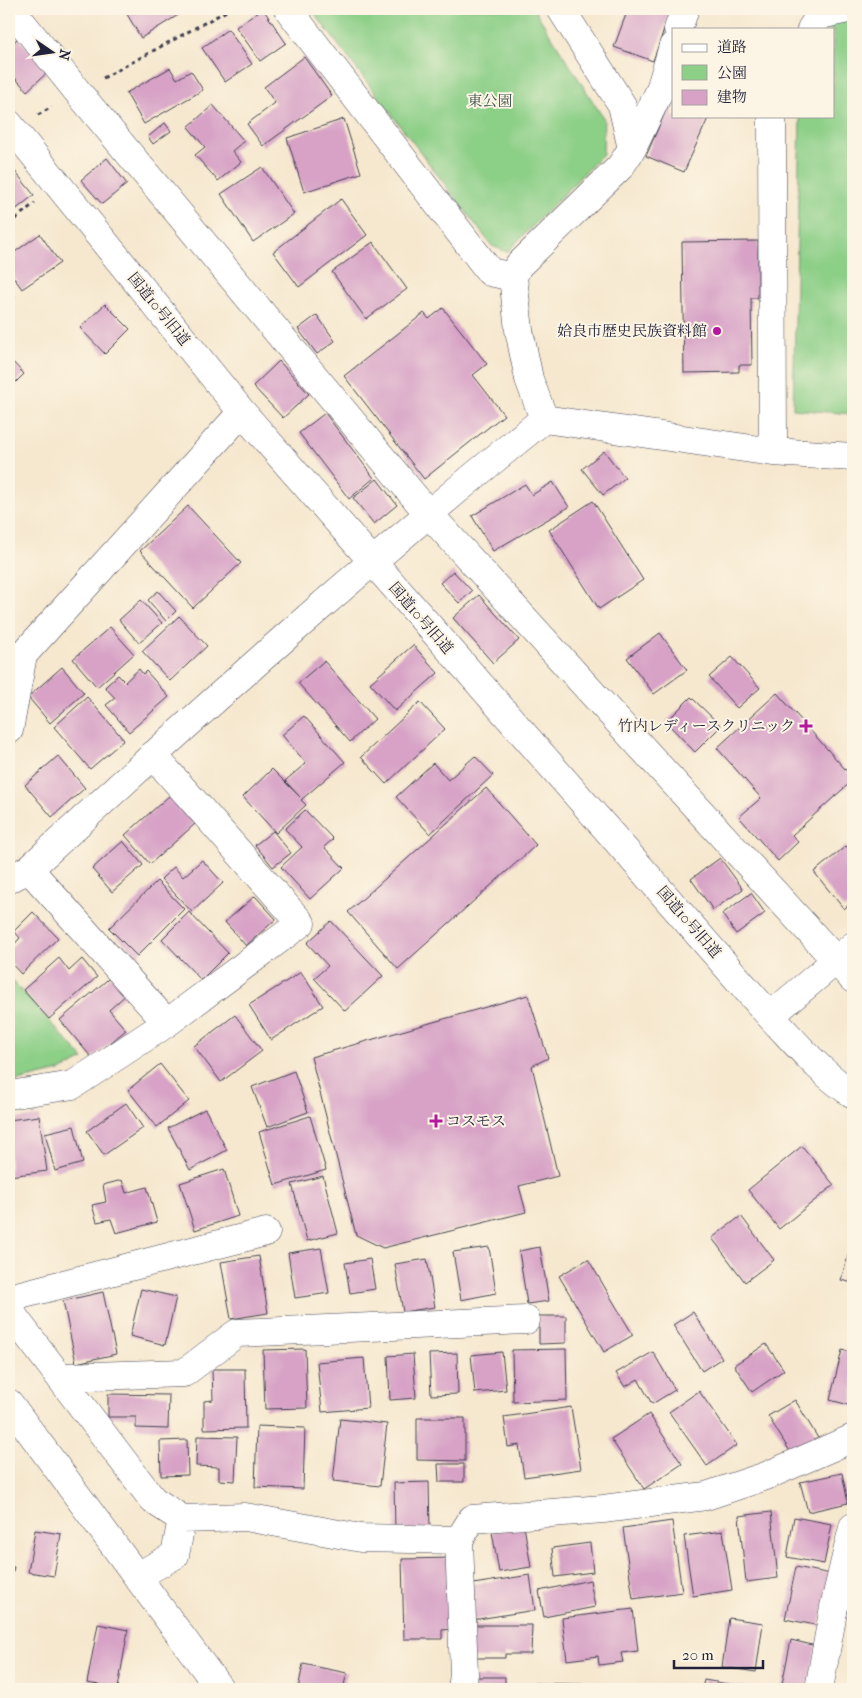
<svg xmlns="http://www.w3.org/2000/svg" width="862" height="1698" viewBox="0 0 862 1698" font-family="'IM FELL French Canon','Noto Serif JP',serif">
	<rect width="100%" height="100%" fill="#fcf5e5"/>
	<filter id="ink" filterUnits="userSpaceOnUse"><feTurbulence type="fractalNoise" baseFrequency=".02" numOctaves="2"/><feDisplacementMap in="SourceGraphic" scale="10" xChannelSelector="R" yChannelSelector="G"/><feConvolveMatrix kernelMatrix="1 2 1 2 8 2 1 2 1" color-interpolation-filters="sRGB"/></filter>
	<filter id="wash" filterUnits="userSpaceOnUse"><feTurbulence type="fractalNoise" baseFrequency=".0096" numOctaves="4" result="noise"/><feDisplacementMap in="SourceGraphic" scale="20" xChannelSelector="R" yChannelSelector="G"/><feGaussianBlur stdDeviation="1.12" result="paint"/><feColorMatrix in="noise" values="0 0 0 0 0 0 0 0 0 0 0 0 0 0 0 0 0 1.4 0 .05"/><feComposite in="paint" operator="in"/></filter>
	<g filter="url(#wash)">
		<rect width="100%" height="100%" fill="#f6e8cf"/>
		<path fill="#8ccf87" stroke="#577861" d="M311,9h223l70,110 -1,35 -96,98 -15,-6z
			M853,15v399l-60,-5 7,-293h33v-87h-9z
			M9,977l75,82 -24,12 -51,12z"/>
		<g id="blocks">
			<path fill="#d7a2c6" d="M124,9h64l-47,29z
				M263,9l23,34 -26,18 -24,-34z
				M628,9h31l11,3 -17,49 -39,-14z
				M228,29l24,35 -27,18 -23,-34z
				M18,38l31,33 -22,20 -18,-20v-24z
				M304,57l28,39 -69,50 -16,-22 28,-21 -11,-16z
				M170,68l7,11 14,-8 12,19 -59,34 -18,-31z
				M673,94v22h36l-25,56 -38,-16z
				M213,105l31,36 -12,10 9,11 -23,19 -23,-26 10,-8 -17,-20z
				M344,119l17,54 -57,19 -17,-54z
				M165,123l6,8 -18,13 -5,-7z
				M107,158l20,26 -25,20 -21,-24z
				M9,164l25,31 -20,16 -5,-6z
				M262,167l32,47 -41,28 -32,-48z
				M341,199l26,36 -68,52 -26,-35z
				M40,234l20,29 -38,26 -13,-18v-15z
				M758,241v57h-7l1,67h-13v7l-55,1 -2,-131z
				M373,242l34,47 -41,30 -34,-47z
				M9,288l6,8 -6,4z
				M105,304l25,25 -25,25 -25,-26z
				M443,308l44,56 -14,11 31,40 -80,64 -80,-103 80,-63 5,6z
				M317,315l18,26 -18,13 -19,-25z
				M9,358l15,16 -15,15z
				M279,361l30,33 -26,24 -30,-32z
				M325,413l49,65 -25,21 -50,-66z
				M604,451l21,27 -22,17 -21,-26z
				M377,479l20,26 -23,19 -21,-26z
				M553,482l16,25 -76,44 -21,-35 53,-32 7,11z
				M593,501l50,79 -44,29 -50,-79z
				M188,506l53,57 -48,45 -53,-57z
				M453,571l19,20 -13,12 -19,-20z
				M158,591l18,20 -10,10 -18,-21z
				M479,595l40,45 -26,23 -40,-45z
				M141,600l21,23 -23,20 -20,-23z
				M179,616l28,30 -37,35 -28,-30z
				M110,627l24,27 -37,33 -24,-28z
				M660,633l27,37 -33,24 -27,-36z
				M413,645l25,28 -43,38 -25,-28z
				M732,657l28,31 -23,20 -28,-31z
				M324,661l51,58 -25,23 -52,-59z
				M62,667l22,26 -34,30 -22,-26z
				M139,669l4,5 3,-3 23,26 -40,35 -23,-27 9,-7 -10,-11 13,-12 7,7z
				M777,693l76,85v2l-61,55 6,7 -20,19 -39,-44 22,-19 -44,-50z
				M87,697l37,43 -34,29 -36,-42z
				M691,697l30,29 -26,26 -29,-30z
				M420,702l25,27 -59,55 -25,-27z
				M304,716l41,46 -44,38 5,5 -30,28 -33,-36 29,-28 28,28 -15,-16 21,-18 -24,-28z
				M58,756l27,32 -33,29 -27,-32z
				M475,756l18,19 -63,59 -34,-37 37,-34 15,17z
				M486,788l50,57 -138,124 -50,-57z
				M170,795l25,29 -45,40 -25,-29z
				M305,810l28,29 -9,8 20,21 -34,31 -29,-32 21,-20 -17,-18z
				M273,831l18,22 -18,14 -18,-22z
				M123,841l20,24 -31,27 -20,-23z
				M846,846l7,8v47l-9,8 -30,-37z
				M720,858l23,31 -30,21 -22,-31z
				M202,860l21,23 -31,29 -31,-33 13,-12 9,10z
				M157,881l27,28 -47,47 -28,-28z
				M751,893l14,20 -29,21 -14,-20z
				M255,896l21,23 -30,27 -21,-24z
				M33,912l25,26 -37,36 -12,-13v-11l11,-12 -6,-7z
				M189,912l39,41 -27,27 -39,-41z
				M331,921l52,55 -38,35 -31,-33 14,-12 -21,-23z
				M59,958l10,13 13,-12 15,18 -48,42 -26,-29z
				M301,972l22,34 -52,34 -22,-35z
				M113,975l15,18 -19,17 17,20 -34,28 -32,-38z
				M528,995l20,63 -16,8 26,110 -39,10 7,26 -143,36 -27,-13 -45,-178z
				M235,1015l27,36 -41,31 -27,-36z
				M160,1064l29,37 -32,26 -29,-37z
				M294,1071l14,41 -41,15 -15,-40z
				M126,1103l17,25 -39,27 -17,-24z
				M205,1109l22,41 -37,20 -22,-42z
				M39,1116l8,55 -37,5 -1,-56z
				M310,1116l16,54 -51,15 -16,-53z
				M74,1126l9,37 -28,8 -10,-38z
				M802,1146l32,39 -55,44 -31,-39z
				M224,1169l14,47 -43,14 -15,-47z
				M323,1176l15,57 -31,8 -15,-57z
				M122,1180l4,13 21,-6 10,35 -41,11 -5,-14 -14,3 -5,-17 14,-3 -3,-17z
				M741,1216l33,44 -29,22 -33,-44z
				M853,1238v45l-12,-3z
				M489,1247l7,46 -35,7 -8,-48z
				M540,1247l9,54 -22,3 -8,-53z
				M321,1248l8,45 -34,5 -7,-45z
				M259,1256l9,57 -37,6 -10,-57z
				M370,1259l5,30 -25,4 -5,-30z
				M427,1259l8,48 -32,5 -8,-48z
				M588,1259l45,76 -29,17 -45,-76z
				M141,1289l35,8 -11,48 -35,-9z
				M103,1292l13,62 -40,9 -13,-62z
				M693,1312l29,46 -20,13 -29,-46z
				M539,1316h27v27l-27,1z
				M766,1344l18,26 -32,22 -18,-27z
				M305,1349l2,59 -42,1 -2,-59z
				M566,1349l1,51 -54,2 -1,-52z
				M842,1350l11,3v53l-23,-6z
				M502,1352l4,38 -31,3 -4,-38z
				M653,1352l22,38 -23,14 -14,-25 -13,8 -9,-14z
				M457,1353l1,41 -27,1 -2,-41z
				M413,1354l3,44 -26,2 -2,-44z
				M364,1358l4,50 -46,4 -5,-50z
				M212,1369h33l1,59 -42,1v-28l9,-1z
				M699,1391l38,54 -30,21 -38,-54z
				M108,1394l61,1 -1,34 -32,-1v-11h-28z
				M795,1400l26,43 -27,15 -26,-42z
				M571,1407l10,62 -57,8 -5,-32 -11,2 -4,-30z
				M649,1414l33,50 -38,25 -33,-50z
				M417,1418h48v43l-48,-1z
				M340,1419l47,5 -7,62 -47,-5z
				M257,1426l48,2 -2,61 -48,-2z
				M197,1436l40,1 -2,44 -16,-1v-13l-23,-1z
				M187,1440l1,35 -27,1 -1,-35z
				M438,1464h26v18h-25z
				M842,1473l6,30 -40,9 -8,-30z
				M429,1482l1,47 -35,1 -1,-47z
				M771,1512l7,66 -32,4 -7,-66z
				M794,1517l38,7 -8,40 -37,-7z
				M672,1521l10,71 -49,7 -10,-71z
				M524,1526l7,41 -32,5 -7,-40z
				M35,1530l26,4 -7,42 -26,-4z
				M723,1531l9,59 -39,6 -9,-60z
				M590,1543l3,29 -38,5 -3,-29z
				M452,1558l1,71 -11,1v9h-38l-2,-80z
				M9,1566l5,1 -5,18z
				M796,1567l35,7 -11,52 -35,-7z
				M530,1575l5,35 -63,10 -5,-35z
				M590,1580l5,27 -51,10 -5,-26z
				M633,1609l5,42 -17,2 2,9 -24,3 -1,-9 -31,4 -5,-42z
				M729,1618l34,5 -7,49 -34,-5z
				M98,1624l30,6 -10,58 -31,-5z
				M471,1625h61l-1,29h-26v4h-34z
				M791,1640l25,6 -8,43h-27z
				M303,1664l44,9 -4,16h-45z
				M474,1677h31v12h-31z
				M704,1680l48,8v1h-50z
				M533,1683l84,2v4h-84z"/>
		</g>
	</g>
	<g filter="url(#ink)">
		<use href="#blocks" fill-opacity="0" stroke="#424051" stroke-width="1"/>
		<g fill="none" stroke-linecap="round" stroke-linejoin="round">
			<g stroke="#424051" stroke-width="29">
				<path id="minor" d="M11,9l66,82 351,422 425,466
					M288,9l202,263 23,5
					M678,29l7,-20
					M811,29l9,-14 28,-6
					M772,116l1,336
					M9,124l233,288 528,604c26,27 51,58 83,78
					M632,149l28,-59 13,-44
					M544,419l-15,-40 -10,-49 -6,-53 5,-11 102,-99 12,-18 -10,-44 -61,-96
					M9,730l14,-75 219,-243
					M29,869l138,154
					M9,879l20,-10c168,-155 337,-307 515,-450l229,33 80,5
					M770,1016l83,-70
					M9,1095l64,-10 94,-62 134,-100 -148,-168
					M9,1298l5,19 139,183 29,19 63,-2 116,21 98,2
					M9,1298l257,-66
					M61,1377l123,-4 53,-40 289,-13
					M9,1403l211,286
					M138,1576l37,-21 7,-36
					M462,1689l2,-15 -5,-134 13,-21 131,-10 103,-13 60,-20 87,-38
					M819,1689l15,-82 19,-80"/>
			</g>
			<path stroke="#424051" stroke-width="3" stroke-dasharray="4 4" stroke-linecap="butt" d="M103,78l127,-69
				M38,115l14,-8
				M9,224l26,-21"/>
			<use href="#minor" stroke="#fff" stroke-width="28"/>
		</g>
	</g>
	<g fill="#b5179e" stroke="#fcf5e5" stroke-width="2">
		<circle cx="717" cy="331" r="5"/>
		<path d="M803.5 718.5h5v5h5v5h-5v5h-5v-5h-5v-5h5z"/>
		<path d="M433.5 1113.5h5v5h5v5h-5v5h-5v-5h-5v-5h5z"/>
	</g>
	<g text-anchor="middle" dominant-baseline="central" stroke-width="4" stroke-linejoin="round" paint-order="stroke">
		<g font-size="15" fill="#425652" stroke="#fcf5e5">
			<text x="490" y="101">東公園</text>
		</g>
		<g font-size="15" fill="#22223b" stroke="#fcf5e5">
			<text transform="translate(159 309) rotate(51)">国道10号旧道</text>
			<text transform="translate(421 618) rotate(49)">国道10号旧道</text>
			<text transform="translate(689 922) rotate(49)">国道10号旧道</text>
		</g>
		<g font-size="15" fill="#22223b" stroke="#fcf5e5" text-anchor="end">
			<text x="707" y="331">姶良市歴史民族資料館</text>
			<text x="795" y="726">竹内レディースクリニック</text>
			<text x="446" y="1121" text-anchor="start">コスモス</text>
		</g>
	</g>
	<rect width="862" height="1698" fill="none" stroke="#fcf5e5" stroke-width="30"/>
	<rect x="672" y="28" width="162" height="90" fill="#fcf5e5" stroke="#a5a1a1"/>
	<rect x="682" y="44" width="25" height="8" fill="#ffffff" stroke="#a5a1a1"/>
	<text x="717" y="52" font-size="15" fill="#22223b">道路</text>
	<rect x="682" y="65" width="25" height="15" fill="#8ccf87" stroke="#a5a1a1"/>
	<text x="717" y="78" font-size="15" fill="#22223b">公園</text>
	<rect x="682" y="90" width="25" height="15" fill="#d7a2c6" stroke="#a5a1a1"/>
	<text x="717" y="102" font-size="15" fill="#22223b">建物</text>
	<g transform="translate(52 52) rotate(103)" stroke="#fcf5e5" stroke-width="4" paint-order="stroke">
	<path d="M0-4L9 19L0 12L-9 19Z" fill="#22223b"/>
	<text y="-8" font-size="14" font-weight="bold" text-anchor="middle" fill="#22223b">N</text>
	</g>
	<path d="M674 1660v8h89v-8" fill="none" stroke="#22223b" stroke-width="2.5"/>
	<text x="682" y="1660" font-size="15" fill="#22223b" stroke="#fcf5e5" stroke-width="4" paint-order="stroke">20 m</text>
</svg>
